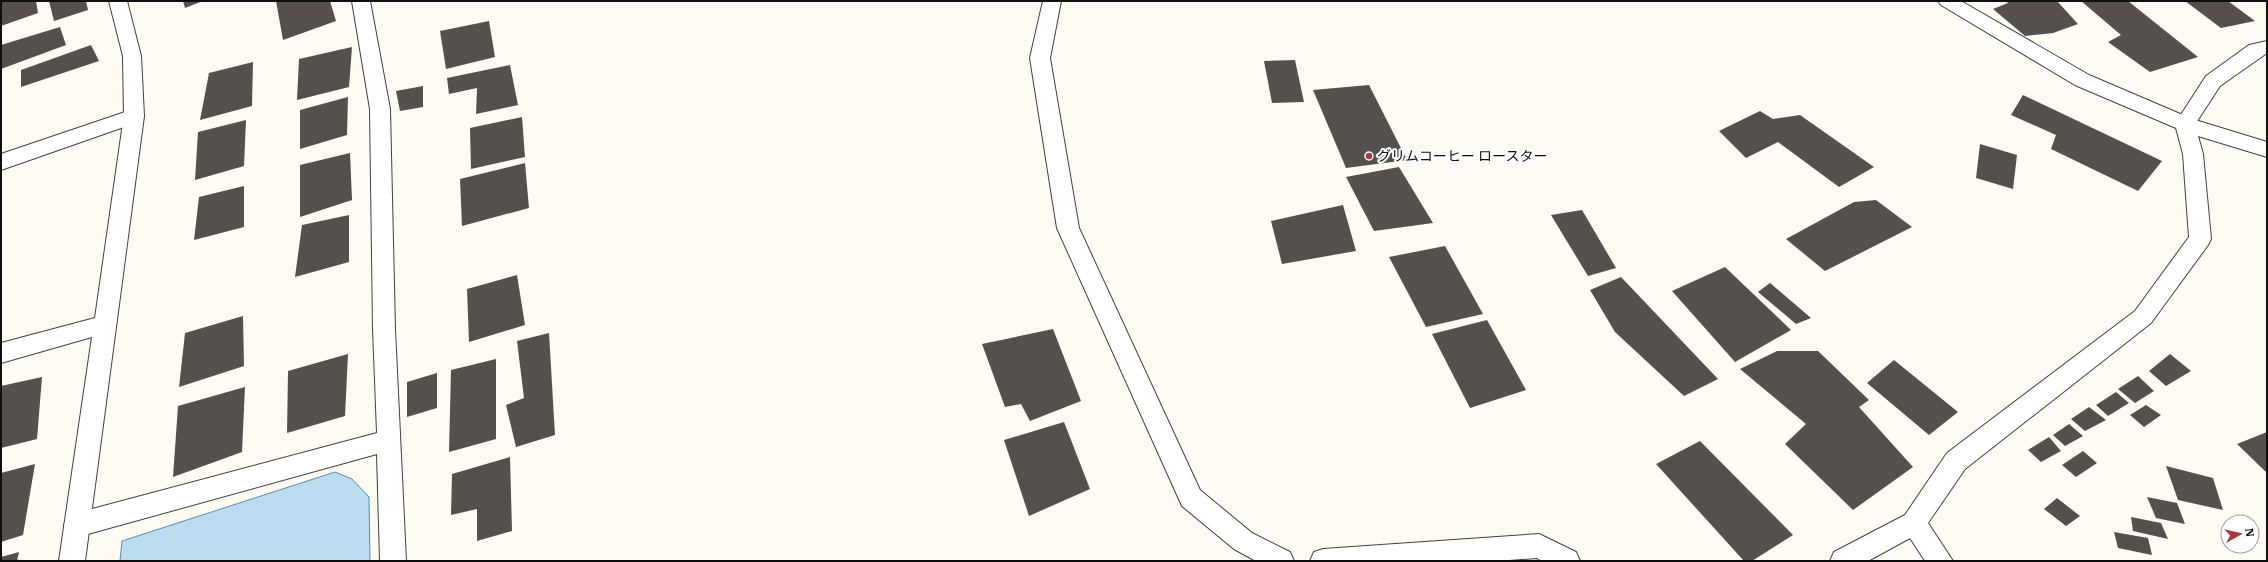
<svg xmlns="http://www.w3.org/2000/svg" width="2268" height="562" viewBox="0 0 2268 562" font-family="'IBM Plex Serif','Noto Sans JP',serif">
	<rect width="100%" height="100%" fill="#fdfbf2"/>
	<path fill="#bcdcef" stroke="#4c90bd" d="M335,472l17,7 17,18 1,64h-250l2,-20z"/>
	<path fill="#56504c" d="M1,1h35l2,12 -37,13z
		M49,1h37l2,9 -34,11z
		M183,1h20l-18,7z
		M276,1h54l6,20 -53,19z
		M2006,1h51l21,23 -25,9 -28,3 -32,-27 15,-6z
		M2081,1h47l70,56 -48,15 -42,-30 13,-7z
		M2185,1h43l27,20 -34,7z
		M489,21l6,36 -49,12 -6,-38z
		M60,27l6,18 -65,24v-24z
		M91,45l8,16 -78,26v-17z
		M352,47l-3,40 -52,13 2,-41z
		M1295,60l9,42 -32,1 -8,-42z
		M253,62l-1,44 -52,14 9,-47z
		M510,65l8,40 -42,9 1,-26 -28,6 -2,-16z
		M1369,85l38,75 -61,8 -33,-78z
		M423,86v21l-23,4 -4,-20z
		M2023,95l139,66 -24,30 -87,-42 5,-14 -45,-20z
		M348,97l-1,38 -47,14v-39z
		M1760,111l13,8 27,-4 74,52 -35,20 -61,-45 -32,16 -27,-27z
		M522,117l3,40 -54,12 -1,-41z
		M246,120l-2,46 -49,14 3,-48z
		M1980,144l37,11 -4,34 -37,-11z
		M350,153l2,47 -52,17v-52z
		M525,163l4,45 -67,18 -2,-47z
		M1399,167l34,56 -59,8 -28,-54z
		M244,186v41l-50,13 5,-43z
		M1876,200l36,27 -87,44 -39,-32 68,-37z
		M1343,205l13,46 -74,13 -11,-43z
		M1582,210l34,58 -28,8 -37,-61z
		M349,215v47l-54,15 7,-52z
		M1445,246l38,68 -57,13 -37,-70z
		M1725,267l66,63 -56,32 -63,-71z
		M517,275l8,50 -56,17 -2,-53z
		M1621,277l97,102 -34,17 -69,-64 -25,-42z
		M1770,283l41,35 -15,6 -38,-32z
		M243,316l1,50 -65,21 6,-54z
		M1487,320l39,70 -56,18 -38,-74z
		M1053,329l28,72 -51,20 -9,-17 -16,3 -23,-63z
		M549,333l6,102 -39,12 -10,-42 18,-7 -7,-57z
		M1777,351h41l51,49 -10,7 54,60 -60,43 -68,-66 21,-20 -66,-55z
		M348,354l-3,62 -58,17 1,-62z
		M2170,354l21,17 -25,15 -17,-15z
		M496,359v80l-47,13 2,-82z
		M1894,360l64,52 -29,23 -62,-52z
		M437,373v35l-30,9v-35z
		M2138,376l16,15 -19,12 -17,-14z
		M42,377l-5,62 -36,9v-62z
		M245,387l-3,65 -69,25 5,-71z
		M2116,392l13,11 -21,13 -12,-11z
		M2146,405l15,10 -17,12 -14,-12z
		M2089,407l17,13 -21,11 -14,-12z
		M1064,422l26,67 -61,27 -25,-76z
		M2069,424l14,12 -18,10 -12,-11z
		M2267,432v41l-30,-29z
		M2049,437l12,14 -20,11 -13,-12z
		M1700,441l93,94 -41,26h-8l-88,-97z
		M2083,451l14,12 -21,14 -14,-12z
		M510,457l2,74 -35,10v-32l-26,6 1,-41z
		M35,464l-12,71 -22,7v-69z
		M2166,466l47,12 10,32 -45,-10z
		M2147,497l30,6 8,21 -29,-6z
		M2057,498l23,18 -14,10 -22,-17z
		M2131,517l30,6 7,16 -35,-8z
		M2114,532l34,6 4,17 -34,-7z
		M19,552l-2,9h-16v-4z"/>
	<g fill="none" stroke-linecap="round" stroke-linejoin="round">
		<g stroke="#414141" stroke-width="2">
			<path id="minor" d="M352,1h18l20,108 5,220 11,232h-26l-3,-107 -300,83 -9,-4 -4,-8 4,-8 9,-4 300,-80 -4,-104 -3,-220z
				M1043,1h18l-11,57 29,170 121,262 52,43 38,19 4,9h-38l-22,-12 -52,-43 -125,-278 -27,-170z
				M1938,1h23l128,74 103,44 75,23v15l-69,-21 5,18 8,85 -3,6 -57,78 -186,146 -37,54 25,38h-28l-15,-23 -42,23h-38l4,-9 71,-37 42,-62 188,-142 54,-74 -6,-83 -7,-26 -101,-43 -134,-80z
				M134,109l7,2 3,5 -3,5 -140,49v-16z
				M1539,534l37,18 4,9h-38l-5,-3 -43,3h-184l4,-9 9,-3z"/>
		</g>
		<g stroke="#414141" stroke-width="2">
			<path id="tertiary" d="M109,1h18l14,55 3,60 -59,445h-26l33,-224 -91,26v-20l94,-25 29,-202 -1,-60z
				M2267,41v12l-47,33 -28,43 -7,2 -7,-2 -3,-5 31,-48 43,-31z"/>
		</g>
		<use href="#minor" fill="#fff" fill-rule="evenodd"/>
		<use href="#tertiary" fill="#fff" fill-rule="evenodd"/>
	</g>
	<circle fill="#ae373c" stroke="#fff" stroke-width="1.5" cx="1369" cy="156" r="4"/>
	<g text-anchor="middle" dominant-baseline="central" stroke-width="4" stroke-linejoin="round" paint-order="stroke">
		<g font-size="14" fill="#0e0e0e" stroke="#fff" text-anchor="start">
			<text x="1377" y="156">グリムコーヒー ロースター</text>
		</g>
	</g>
	<rect width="2268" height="562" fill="none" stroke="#0e0e0e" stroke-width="4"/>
	<g transform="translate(2240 534) rotate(82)"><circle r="19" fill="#ffffff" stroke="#9f9f9f"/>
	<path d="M0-3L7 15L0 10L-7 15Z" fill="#ae373c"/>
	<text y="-6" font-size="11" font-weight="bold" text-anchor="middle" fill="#0e0e0e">N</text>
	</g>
</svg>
